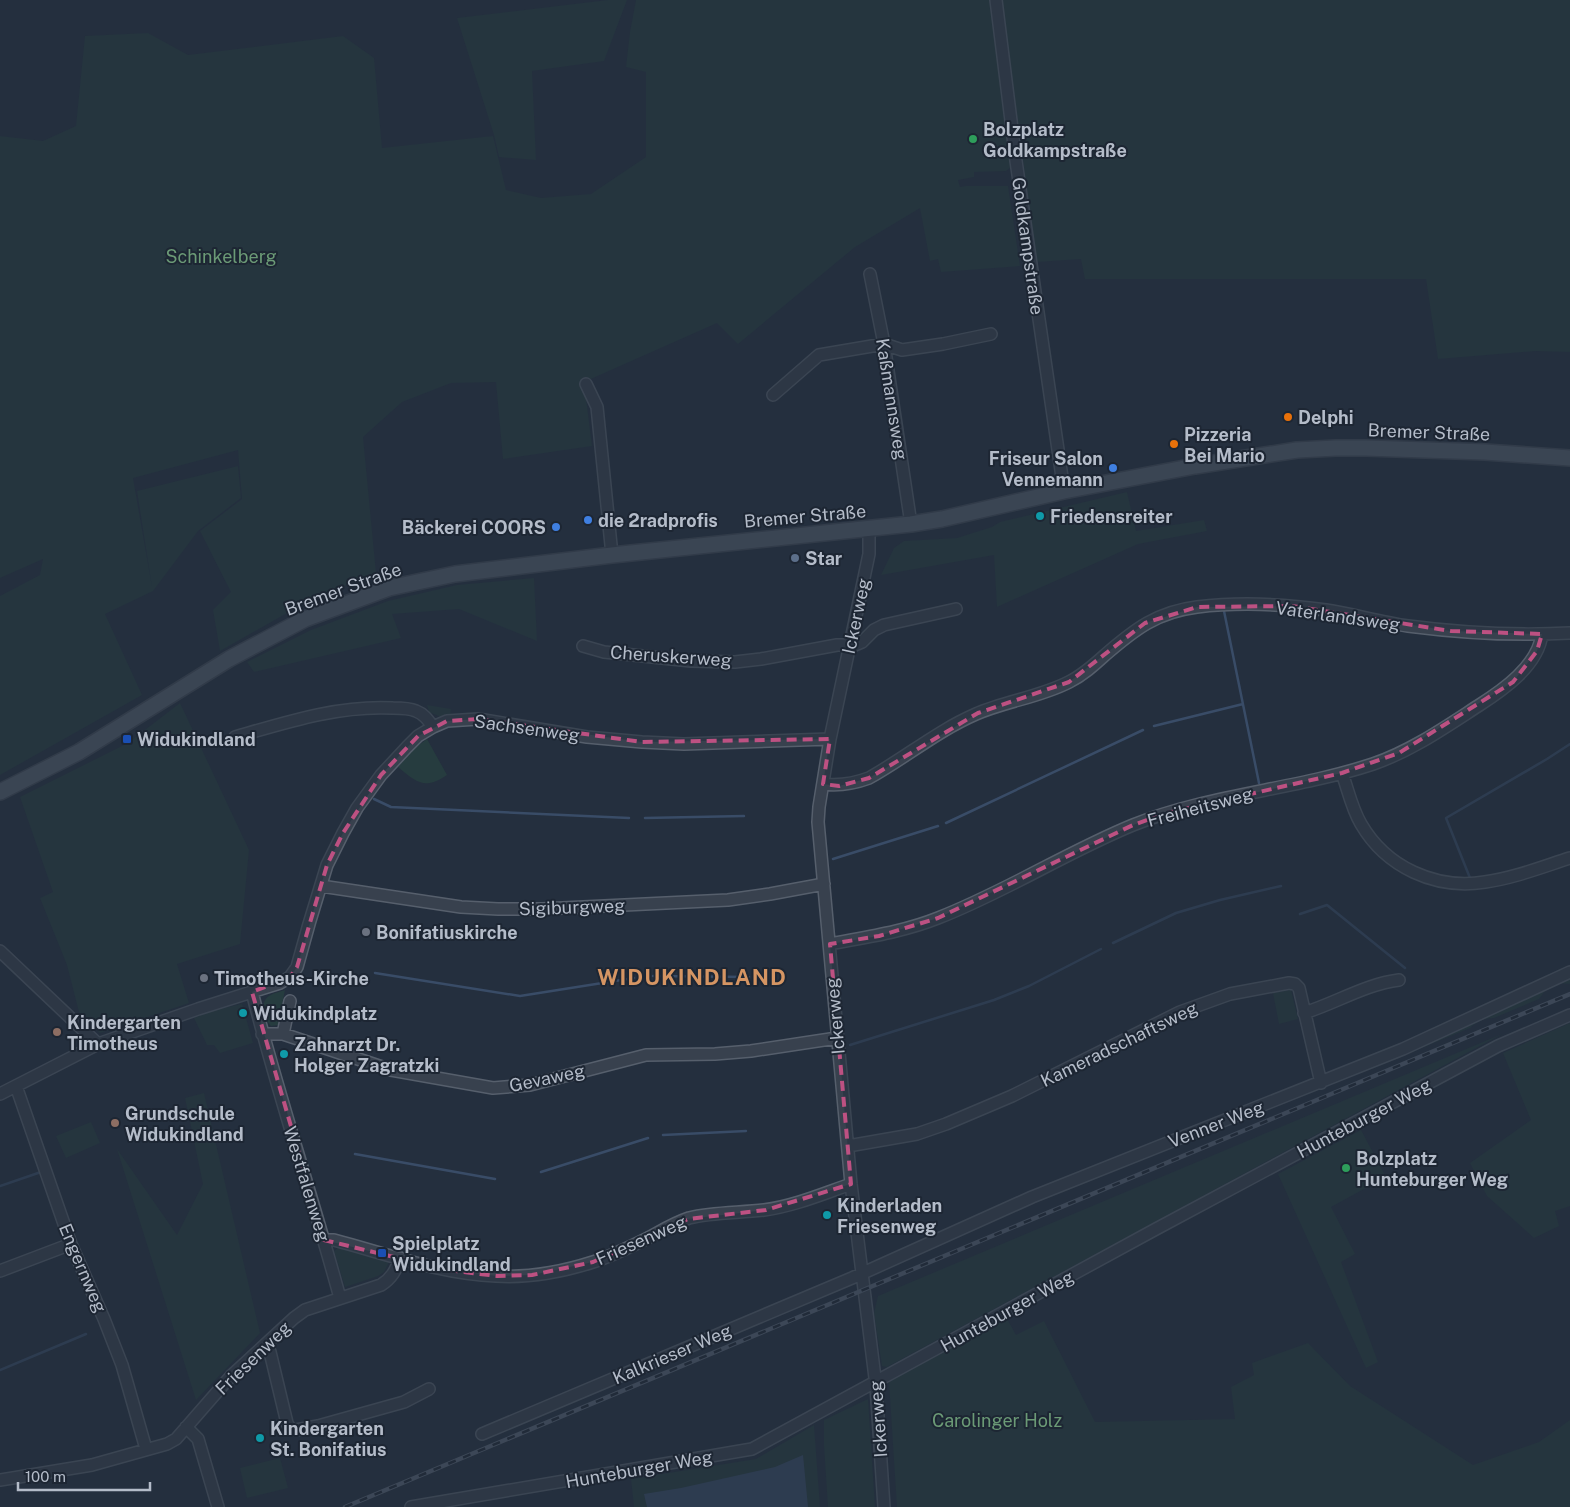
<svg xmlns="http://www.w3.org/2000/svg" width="1570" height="1507" viewBox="0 0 1570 1507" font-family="'Public Sans',sans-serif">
	<rect width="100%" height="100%" fill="#242f3e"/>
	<path fill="#263c3f" d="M608,0h19l-23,61 -72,10 4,89 -37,-3 -5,-22 -37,-117z
		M636,0h358l17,167 -5,4 -32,1v5l-16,3 2,7 6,-1h42l12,80 -79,6 -3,-13 -8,2 -10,-53 -65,39 -117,97 -21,-21 -133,59 8,64 -89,13 -7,-77 -45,1 -49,19 -39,35 13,136 -66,27 -90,51 -7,-41 18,-18 -31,-61 42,-32 -4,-49 -105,28 19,109 -15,-96 101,-25 3,32 -43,33 -45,60 -48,23 37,81 -142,80v-179l40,-21 3,-16 -43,19v-442l43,5 33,-15 9,-90 63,-3 40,22 155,-19 31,22 8,90 111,-12 13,54 35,8 50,-4 55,-37v-85l-20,-5 4,-35z
		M1001,0h569v352l-35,-1 -97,8 -12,-80h-341l-4,-20 -44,3z
		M1127,492l9,39 68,-11 3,11 -69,13 -141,63 -3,-52 -113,20 13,-27 10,-7 53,-3 35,-11 8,-5z
		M534,578l3,63 -78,-32 -67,5 9,24 -147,34 -7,-10 64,-32 77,-29 69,-16z
		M180,703l69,147 -9,94 -63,20 12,39 -89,30 -21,-21 -12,-47 -27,-67 13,-6 -33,-95 108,-54z
		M427,705l24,4 -1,8h-9l-12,-5z
		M427,739l20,36c-22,15 -30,8 -49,-8l17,-19z
		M1570,975v9l-11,-1 -12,5 -8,11 -45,19c-9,0 -17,3 -24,10l-75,31z
		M285,990l-7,35 -7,1c-7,-6 -12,-24 -2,-30 4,-3 11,-4 16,-6z
		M1291,990l7,29 -19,5 -6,-31z
		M242,1004l11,39 -33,10 -6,-8h-7l-13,-27 21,-8z
		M1570,1023v183l-15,5 4,15 -25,12 -47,-42 -17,-33 61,-43 -28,-67z
		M1502,1034l-615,333 -5,-1 -8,-53 4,-17z
		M204,1093l56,240 -64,67 -79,-251 60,86 26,-51 -18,-86z
		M91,1122l9,21 -34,15 -10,-22z
		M1361,1130l25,47 -55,30 24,47 -14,8 37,100 -12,6 -88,-194z
		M341,1246l49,14 -6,12 -6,4 -33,11 -11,-36z
		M1005,1315l11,20 28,-14 51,101 140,-3 -4,-32 23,-12 -2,-12 56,-20 42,43 123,79 66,-23 31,-22v87h-673l-8,-125z
		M868,1399l7,108h-47l-4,-61v-26z
		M814,1425l6,82h-186l-3,-28 125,-20z
		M280,1458l8,30 -41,10 -7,-30z"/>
	<path fill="#394c67" d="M803,1455l5,52h-161l-3,-13 37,-6 94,-21z"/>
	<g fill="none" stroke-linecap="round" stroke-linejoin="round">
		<path stroke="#394c67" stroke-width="2.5" d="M1224,611l35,172
			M1154,726l89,-22
			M374,799l17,8 238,11
			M645,818l99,-2
			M946,823l197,-93
			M833,859l105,-33
			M1470,878l-24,-60 101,-59 23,-15
			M1300,914l27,-9 78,63
			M1113,943l63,-30 44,-13 61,-14
			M375,973l145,23 114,-18
			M653,976l96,1
			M850,1045l144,-45 35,-14 72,-37
			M663,1135l83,-4
			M355,1154l140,25
			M541,1172l107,-34
			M0,1186l41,-14
			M0,1370l86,-36"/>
		<g stroke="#565f6c" stroke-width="14">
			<path id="minor" d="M996,0l20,161 48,330
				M870,274l14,70 27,180
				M586,384l11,23 15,148
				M773,395l46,-40 65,-11 18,6 41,-6 48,-10
				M869,529v25l-39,185 -11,68 -1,15 33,362 25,202 8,121
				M583,646l21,6 87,9 44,1 26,-3 76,-14h18l7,-3 12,-12 10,-5 72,-16
				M235,737c52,-15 104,-32 158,-29 8,0 16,0 23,3 8,3 12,9 17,16
				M1342,773c6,17 10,36 19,51 25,43 74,66 124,58 29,-4 57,-15 85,-24
				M823,784c17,2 30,0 46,-6 36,-20 68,-47 107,-64 30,-13 64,-17 93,-32 14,-7 25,-17 36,-27 30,-26 52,-43 92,-48 42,-5 87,-3 129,3 27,4 54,12 82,16 54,7 107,10 162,7
				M321,886l140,21 37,2h44l186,-9 42,-6 54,-10
				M830,944c36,-7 73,-12 108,-26 67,-26 129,-66 195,-93 77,-31 161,-35 240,-61 38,-13 71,-36 105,-58 25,-16 60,-40 64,-72
				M0,951l98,93
				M252,992c26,103 60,203 88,306
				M1304,1013c32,-10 62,-29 95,-33
				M262,1034h21l108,36 102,18 37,-3 116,-30 69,-1 36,-3 86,-13
				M283,1034l7,-33
				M16,1086l55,158 33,75 18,46 24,84
				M0,1094l98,-50 100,-35 82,-26 10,-6 7,-10 12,-43 18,-59 16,-32 14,-25 24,-33 26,-28 11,-11 15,-9 14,-6 31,-2 109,18 55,5 42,2 146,-5
				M848,1146l69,-12 29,-10 66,-28 168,-84 50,-18 59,-11 6,1 4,4 22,95
				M324,1240h10c53,14 107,34 162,36 32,2 66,-4 97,-14 19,-6 37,-15 55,-24 13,-7 26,-15 41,-20 24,-6 50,-5 75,-8 30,-4 58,-16 87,-26
				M0,1271l71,-27
				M266,1344l4,8 17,71 3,5 6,2 22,-4 86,-24 25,-13
				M186,1427l12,12 20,68
				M482,1434l370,-156 180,-81 371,-148 167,-77
				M0,1480l92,-15 75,-21 9,-5 55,-63 63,-58 11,-8 76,-25c11,-7 15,-15 19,-27
				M411,1507l341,-58 404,-220 342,-183 72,-31"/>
		</g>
		<g stroke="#414a57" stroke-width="18">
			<path id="major" d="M0,792l79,-40 150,-93 76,-40 84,-31 66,-14 157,-19 299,-31 31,-5 122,-28 131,-25 102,-16 39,-2h30l119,4 85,6"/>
		</g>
		<use href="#minor" stroke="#38414e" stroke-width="11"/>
		<use href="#major" stroke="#56606e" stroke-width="15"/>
		<g stroke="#5a6575" stroke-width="4.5">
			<path id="rail" d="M345,1507l1225,-513"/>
		</g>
		<use href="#rail" stroke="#1d2633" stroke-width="2.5" stroke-dasharray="8" stroke-linecap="butt"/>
	</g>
	<path d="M0 0H1570V1507H0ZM1292,606l159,25 91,3 -5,17 -24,31 -114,71 -57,20 -175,40 -34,12 -195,93 -59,18 -49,8 21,240 -85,26 -78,9 -95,43 -61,13 -35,1 -50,-6 -123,-30 -72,-248 38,-15 7,-10 30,-102 16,-32 38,-58 37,-39 29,-15 31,-2 164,23 188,-3 -7,45 16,2 30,-8 109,-65 91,-31 76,-59 52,-16z" fill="#242f3e" fill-opacity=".55" fill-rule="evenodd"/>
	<path fill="none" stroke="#bd5182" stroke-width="4" stroke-dasharray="10 6" stroke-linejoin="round" d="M1292,606l159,25 91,3 -5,17 -24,31 -114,71 -57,20 -175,40 -34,12 -195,93 -59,18 -49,8 21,240 -85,26 -78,9 -95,43 -61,13 -35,1 -50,-6 -123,-30 -72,-248 38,-15 7,-10 30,-102 16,-32 38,-58 37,-39 29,-15 31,-2 164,23 188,-3 -7,45 16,2 30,-8 109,-65 91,-31 76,-59 52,-16z"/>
	<g fill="#2e9e5b" stroke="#1d2633" stroke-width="2">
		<circle cx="973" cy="139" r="5"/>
		<circle cx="1346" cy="1168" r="5"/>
	</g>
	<g fill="#e8710a" stroke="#1d2633" stroke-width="2">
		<circle cx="1288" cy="417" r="5"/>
		<circle cx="1174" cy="444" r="5"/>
	</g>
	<g fill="#3f7fe0" stroke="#1d2633" stroke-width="2">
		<circle cx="1113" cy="468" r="5"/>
		<circle cx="588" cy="520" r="5"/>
		<circle cx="556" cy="527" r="5"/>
	</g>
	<g fill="#0f9aa8" stroke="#1d2633" stroke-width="2">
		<circle cx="1040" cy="516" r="5"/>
		<circle cx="243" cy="1013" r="5"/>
		<circle cx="284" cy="1054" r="5"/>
		<circle cx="827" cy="1215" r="5"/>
		<circle cx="260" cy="1438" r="5"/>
	</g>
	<circle fill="#5c6f8a" stroke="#1d2633" stroke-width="2" cx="795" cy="558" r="5"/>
	<g fill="#1a4fb4" stroke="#1d2633" stroke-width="2">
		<rect x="122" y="734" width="10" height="10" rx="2.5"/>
		<rect x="377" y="1248" width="10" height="10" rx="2.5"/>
	</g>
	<g fill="#6b7280" stroke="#1d2633" stroke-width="2">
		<circle cx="366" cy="932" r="5"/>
		<circle cx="204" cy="978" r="5"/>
	</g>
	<g fill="#8d6e63" stroke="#1d2633" stroke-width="2">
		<circle cx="57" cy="1032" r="5"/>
		<circle cx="115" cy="1123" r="5"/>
	</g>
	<g text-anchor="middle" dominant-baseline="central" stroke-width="4" stroke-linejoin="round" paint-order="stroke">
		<g font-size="18" font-weight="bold" fill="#b4bcc9" stroke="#1d2633" text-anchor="start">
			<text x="983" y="129">Bolzplatz<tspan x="983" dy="21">Goldkampstraße</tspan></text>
			<text x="1298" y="417">Delphi</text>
			<text x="1184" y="434">Pizzeria<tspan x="1184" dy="21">Bei Mario</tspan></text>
			<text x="1103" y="458" text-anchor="end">Friseur Salon<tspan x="1103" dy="21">Vennemann</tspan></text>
			<text x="1050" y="516">Friedensreiter</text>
			<text x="598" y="520">die 2radprofis</text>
			<text x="546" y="527" text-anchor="end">Bäckerei COORS</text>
			<text x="805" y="558">Star</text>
			<text x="137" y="739">Widukindland</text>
			<text x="376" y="932">Bonifatiuskirche</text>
			<text x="214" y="978">Timotheus-Kirche</text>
			<text x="253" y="1013">Widukindplatz</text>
			<text x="67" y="1022">Kindergarten<tspan x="67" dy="21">Timotheus</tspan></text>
			<text x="294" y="1044">Zahnarzt Dr.<tspan x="294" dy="21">Holger Zagratzki</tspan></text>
			<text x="125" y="1113">Grundschule<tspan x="125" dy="21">Widukindland</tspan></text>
			<text x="1356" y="1158">Bolzplatz<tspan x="1356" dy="21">Hunteburger Weg</tspan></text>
			<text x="837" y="1205">Kinderladen<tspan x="837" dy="21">Friesenweg</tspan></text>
			<text x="392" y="1243">Spielplatz<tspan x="392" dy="21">Widukindland</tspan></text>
			<text x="270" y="1428">Kindergarten<tspan x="270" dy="21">St. Bonifatius</tspan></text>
		</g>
		<g font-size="18" fill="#b4bcc9" stroke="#1d2633">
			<text transform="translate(1028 246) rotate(82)">Goldkampstraße</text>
			<text transform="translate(892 399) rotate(81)">Kaßmannsweg</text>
			<text transform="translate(1429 432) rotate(2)">Bremer Straße</text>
			<text transform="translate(805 516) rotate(-5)">Bremer Straße</text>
			<text transform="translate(343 589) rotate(-20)">Bremer Straße</text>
			<text transform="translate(856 616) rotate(-78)">Ickerweg</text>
			<text transform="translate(1338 616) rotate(8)">Vaterlandsweg</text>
			<text transform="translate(671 656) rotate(4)">Cheruskerweg</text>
			<text transform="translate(527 728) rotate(8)">Sachsenweg</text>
			<text transform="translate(1200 807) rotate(-15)">Freiheitsweg</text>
			<text transform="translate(572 907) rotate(-2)">Sigiburgweg</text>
			<text transform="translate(835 1016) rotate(-95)">Ickerweg</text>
			<text transform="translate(1119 1044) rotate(-26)">Kameradschaftsweg</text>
			<text transform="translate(547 1078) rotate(-12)">Gevaweg</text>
			<text transform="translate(1364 1118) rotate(-28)">Hunteburger Weg</text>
			<text transform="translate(1216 1124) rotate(-21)">Venner Weg</text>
			<text transform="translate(307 1184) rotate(73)">Westfalenweg</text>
			<text transform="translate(641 1240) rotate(-24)">Friesenweg</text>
			<text transform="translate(83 1268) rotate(67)">Engernweg</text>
			<text transform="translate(1007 1311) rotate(-29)">Hunteburger Weg</text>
			<text transform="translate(672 1354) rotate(-23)">Kalkrieser Weg</text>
			<text transform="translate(253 1358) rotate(-44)">Friesenweg</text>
			<text transform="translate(878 1419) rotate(-94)">Ickerweg</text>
			<text transform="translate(639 1469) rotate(-10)">Hunteburger Weg</text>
		</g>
		<g font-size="18" fill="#6b9a76" stroke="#1d2633">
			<text x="221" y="256">Schinkelberg</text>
			<text x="997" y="1420">Carolinger Holz</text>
		</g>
		<g font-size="22" font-weight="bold" letter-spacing="1" fill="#d59563" stroke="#1d2633">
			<text x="692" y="977">WIDUKINDLAND</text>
		</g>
	</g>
	<path d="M18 1482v8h132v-8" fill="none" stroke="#b4bcc9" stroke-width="2.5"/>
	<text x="25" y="1482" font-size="15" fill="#b4bcc9" stroke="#1d2633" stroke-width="4" paint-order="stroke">100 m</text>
</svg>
